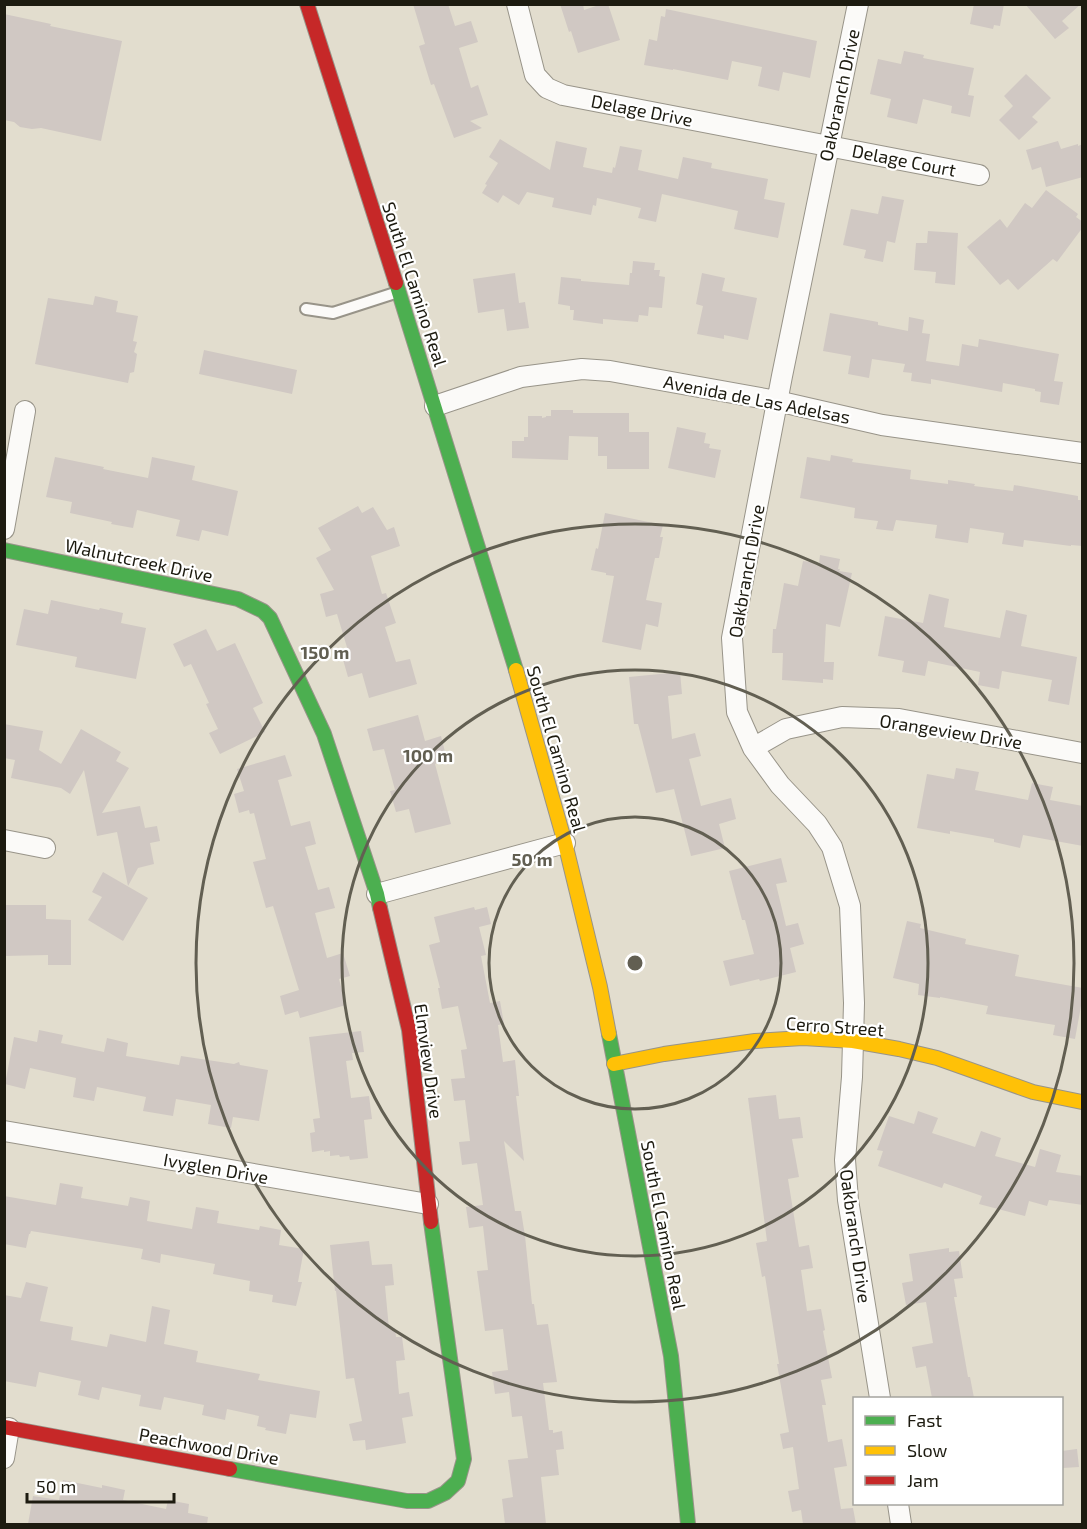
<svg xmlns="http://www.w3.org/2000/svg" width="1087" height="1529" viewBox="0 0 1087 1529" font-family="'Exo 2',sans-serif">
	<rect width="100%" height="100%" fill="#e2ddce"/>
	<path fill="#d0c8c3" d="M413,4h35l7,22 16,-5 7,21 -19,6 12,40 7,-3 10,30 -18,6 12,7 -28,10 -20,-54 -3,1 -12,-39 6,-2z
		M560,4h23l1,6 18,-6h6l12,36 -42,13 -7,-22 -2,1z
		M974,4h30l-4,22 -6,-1 -1,4 -23,-5z
		M1025,4h56l-19,17 7,7 -14,11z
		M666,9l151,32 -7,37 -27,-6 -4,19 -21,-5 4,-19 -30,-6 -4,19 -55,-11v1l-29,-5 5,-26 8,2 4,-25 4,1z
		M4,14l47,10 -1,2 72,15 -21,100 -60,-13 -9,1 -12,-2 -6,-5 -10,-2z
		M904,51l20,4 -1,3 51,10 -6,27 6,1 -4,21 -19,-4 1,-7 -29,-7 -6,25 -30,-7 4,-18 -21,-5 8,-35 23,5z
		M1026,74l25,24 -19,19 6,5 -19,18 -20,-20 14,-14 -9,-10z
		M500,139l50,31 6,-29 31,7 -4,19 29,6 1,-6 2,1 5,-22 22,4 -4,20 40,9 5,-22 29,6 -1,5 57,11 -4,20 21,4 -7,35 -44,-9 4,-18 -76,-17 -6,28 -18,-4 3,-10 -44,-10 -1,8 -3,-1 -2,10 -39,-8 2,-9 -27,-6 -8,13 -16,-10 -5,8 -16,-10 5,-8 -2,-1 13,-21 -9,-6z
		M1058,141l3,8 17,-5v2l5,-2v33l-37,10 -5,-20 -9,3 -6,-20z
		M1046,190l32,24 -2,3 7,5v5l-26,35 -4,-3 -35,31 -10,-11 -8,6 -33,-38 33,-28 7,9 18,-25 7,5z
		M882,196l22,4 -9,43 -8,-2 -4,21 -19,-4 2,-8 -23,-5 8,-36 27,5z
		M928,231l30,2 -3,52 -20,-2 1,-11 -22,-2 2,-27h11z
		M633,261l22,2 -1,7h6l-1,6 6,1 -3,31 -13,-1 -1,9 -9,-1 -1,7 -35,-3v5l-30,-4 1,-10h-4v-4l-12,-2 3,-27 20,2v2l48,4 1,-12h2z
		M515,273l4,30 6,-1 4,26 -22,3 -3,-22 -26,4 -5,-34z
		M702,273l23,5 -3,13 35,7 -9,42 -24,-5v4l-27,-5 6,-28 -7,-2z
		M95,296l23,5 -2,11 22,4 -5,25 4,1 -3,10 3,2 -3,18 -4,1 -2,10 -93,-19 13,-66 45,7z
		M830,313l48,9v3l30,6 1,-14 15,3 -2,13 8,1 -4,27 33,5 3,-22 16,3 1,-8 80,15 -5,27 9,1 -4,23 -19,-3 1,-10 -6,-1v-2l-32,-6 -1,9 -71,-13v5l-20,-3 1,-8 -9,-1 2,-8 -33,-5 -3,19 -21,-4 3,-18 -28,-5z
		M204,350l93,20 -5,24 -93,-20z
		M551,410h22v3h56v19h20v37h-42v-13h-9v-19l-29,-1 -1,24 -56,-2v-17h12v-4h4v-21h14v2l4,-1v-1h5z
		M677,427l29,6 -2,10 6,1 -1,4 12,2 -6,28 -47,-10z
		M831,455l22,4 -1,3 59,8 -1,9 38,5v-4l27,4 -1,2 39,5 1,-6 64,11v4h5v46l-12,-1v1l-47,-6 -1,7 -21,-3 2,-11 -34,-5 -2,15 -33,-5 2,-13 -41,-5 -3,11 -17,-2 2,-8 -24,-3 1,-10 -55,-10 7,-41 23,4z
		M55,457l49,10 -1,2 45,9 4,-21 43,9 -3,14 46,11 -10,45 -26,-6 -3,11 -23,-5 4,-16 -43,-10 -4,18 -22,-4 1,-2 -42,-9 2,-11 -26,-5z
		M358,506l4,7 11,-6 14,23 7,-3 6,19 -29,10 11,38 4,-1 10,30 -11,4 11,35 14,-3 7,25 -48,14 -7,-25 -14,4 -6,-21 7,-2 -12,-40 -11,3 -6,-23 14,-4 -18,-32 15,-8 -13,-22z
		M605,513l58,12 -3,12h3l-4,21h-4l-9,42 16,3 -4,24 -12,-3 -5,26 -39,-8 12,-66 -8,-1v-2l-15,-3 5,-22 2,1z
		M820,555l20,4 -2,10h2l-1,2 13,2 -12,54 -14,-3 -2,38h10l-1,18 -10,-1v4l-41,-3 1,-27h-11l1,-24h3l8,-46 14,3 5,-25 16,2z
		M929,594l20,5 -5,28 56,11 6,-28 21,5 -6,31 56,11 -8,48 -21,-4 4,-21 -50,-9 -3,18 -21,-4 2,-13 -52,-11 -3,15 -23,-4 2,-11 -26,-5 7,-40 38,7z
		M51,600l48,10 1,-2 23,5 -2,10 25,5 -10,51 -61,-12 2,-10 -61,-12 8,-36 24,5z
		M206,629l11,22 18,-8 28,60 -10,5 12,24 -45,22 -11,-21 9,-4 -12,-25 3,-1 -18,-39 -7,3 -11,-23z
		M680,672l2,22 -14,2 4,43 23,-6 6,23 -12,3 12,47 30,-8 5,21 -17,5 6,24 -34,8 -17,-67 -18,4 -18,-69h-4l-5,-47z
		M418,715l7,26 16,-5 6,24 -12,4 16,60 -36,9 -6,-24 -13,3 -6,-21 5,-1 -11,-41 -11,2 -6,-22z
		M4,724l39,7 -4,19 22,14 20,-35 40,23 -5,9 13,7 -27,45 38,-7 5,22 12,-2 3,15 -10,2 4,21 -16,4 -10,18 -11,-54 -20,4 -13,-66 -14,24 -9,-6 -50,-10 4,-18 -11,-2z
		M285,755l7,21 -14,4 13,46 19,-5 6,23 -11,3 13,43 11,-3 6,21 -20,5 12,45 16,-5 7,23 -11,3 7,26 -46,13 -2,-7 -13,4 -5,-19 19,-6 -26,-84 -7,2 -13,-46 13,-3 -12,-46 -4,1 -1,-4 -10,3 -5,-19 10,-3 -7,-22z
		M956,768l23,4 -4,18 53,10 4,-17 21,4 -3,13 33,6v40l-60,-11 -3,13 -26,-6v-3l-44,-8v3l-33,-6 10,-54 27,5z
		M781,858l6,24 -11,2 10,42 12,-3 6,21 -14,4 6,24 -36,9 -1,-2 -29,7 -7,-25 31,-7 -9,-34h-3l-13,-49z
		M103,872l45,26 -25,43 -35,-21 14,-23 -10,-5z
		M4,905h42v14l25,1v45h-23v-10l-44,1z
		M474,907l1,3 12,-3 4,17 -12,3 7,28 -5,1 9,47 10,-2 4,23 -6,1 5,37 12,-2 4,36h-3l8,65 -20,-20 11,70h6l4,25 7,68h2l3,21 11,-1 9,58 -14,1 6,47h4v3l9,-2 2,18 -8,1 3,25 -18,2 5,47h-41l-3,-25 11,-2 -5,-37 20,-2 -6,-42 -10,1 -3,-25 -14,2 -3,-22 16,-2 -5,-41 -18,2 -8,-60 11,-1 -5,-44 -14,2 -3,-21 17,-2 -6,-42 -15,2 -3,-23 11,-1 -5,-41 -11,1 -3,-22 14,-1 -4,-28 6,-1 -9,-43 -16,3 -4,-21h2l-11,-43 11,-3 -6,-25z
		M907,921l14,3 -1,4 46,11 -1,5 54,11 -4,21 68,12v7l-8,44 -22,-4 2,-10 -69,-11 2,-8 -48,-9v1l-22,-3 1,-11 -26,-6z
		M39,1030l24,5 -2,8 43,9 3,-14 21,5 -2,13 53,9 2,-9 53,8 5,-2 1,3 28,5 -9,51 -26,-4 -2,11 -23,-4 3,-19 -35,-6 -3,17 -30,-5 3,-14 -49,-10 -3,14 -21,-4 3,-19 -46,-10 -5,21 -20,-5 9,-47 23,5z
		M361,1031l3,21 -12,1 1,7 -7,1 5,37 18,-2 3,23 -8,1 4,38 -18,2 -1,-4 -9,1 -1,-2 -9,1v-5l-6,1v-2l-12,2 -2,-19 5,-1 -2,-13 7,-1 -11,-81z
		M776,1095l3,24 21,-2 3,21 -11,1 7,38 -11,2 11,68 10,-2 4,23 -12,2 6,41 14,-2 4,21 -2,1 9,47 -11,2 5,25h-4l6,37 14,-3 5,27 -13,2 7,41 12,-1 3,16h-53l-2,-14 -9,2 -4,-21 11,-2 -6,-42 -10,2 -3,-15 9,-2 -12,-68h2l-14,-88 -3,1 -6,-34 11,-2 -19,-143z
		M918,1111l20,7 -6,15 43,14 6,-16 20,7 -6,18 40,11 5,-18 21,6 -5,17 27,4v29l-34,-5 -2,6 -18,-5 -4,15 -46,-12 3,-8 -38,-13 -2,5 -64,-22 5,-15 -6,-1 12,-34 25,8z
		M60,1183l23,4 -2,11 47,8 2,-9 20,4 -3,20 45,8 4,-22 23,4 -2,12 42,7 1,-4 21,4 -2,15 25,4 -6,33h4l-6,24 -24,-4 1,-7 -24,-4 1,-10 -37,-7 2,-10 -54,-10 -1,9 -19,-4 2,-10 -112,-18 -1,3h-1l-3,14 -22,-4v-48l52,9z
		M369,1241l3,24 20,-1 2,21 -9,1 4,43 6,-1 1,9h6l3,23 -9,1 3,33 10,-2 4,24 -11,2 4,25 -40,7 -1,-10 -12,1 -4,-17 13,-3 -8,-43 -8,1 -10,-88h-1l-5,-46z
		M949,1248v4l10,-1 4,27 -9,1 3,18h-3l14,80h2l4,21h-42l-6,-32 -10,2 -4,-21 21,-4 -7,-41 -20,3 -4,-22 11,-2 -4,-27z
		M26,1282l22,5 -8,34 33,6 -2,13 36,7 3,-13 36,8 6,-36 18,4 -6,34 34,7 -2,11 64,12 -2,6 62,11 -4,27 -26,-4 -4,20 -21,-4 1,-2 -9,-2 2,-10 -32,-7 -2,11 -23,-5 2,-10 -40,-8 -3,13 -22,-4 2,-11 -39,-8 -3,13 -21,-5 3,-14 -42,-9 -3,15 -32,-6v-86l17,3z
		M1077,1449l2,18 -16,1 -1,-17z
		M63,1480l39,8v-3l23,5 -2,10 43,9 2,-9 21,4 -1,9 20,4 -1,7h-179l5,-28 26,4z"/>
	<g fill="none" stroke-linecap="round" stroke-linejoin="round">
		<g stroke="#989489" stroke-width="14">
			<path id="lane" d="M306,309l27,4 62,-20"/>
		</g>
		<g stroke="#989489" stroke-width="22">
			<path id="street" d="M517,4l18,71 12,13 16,7 416,80
				M858,4l-76,372 -50,262 5,74 16,36 27,37 37,39 15,23 18,59 4,97 -1,38 -1,36 -7,83 3,40 32,198
				M435,406l86,-29 61,-8 28,2 167,30 105,24 200,28
				M4,529l21,-118
				M753,748l33,-19 56,-12 57,2 183,34
				M4,840l41,8
				M377,894l188,-51
				M4,1131l424,73
				M4,1458l5,-30
				M898,1504l3,20"/>
		</g>
		<g stroke="#989489" stroke-width="16">
			<path id="fast" d="M396,283c41,129 79,258 120,387
				M4,550l234,49 25,12 7,7 54,116 53,160 3,14
				M609,1034l62,322 17,168
				M230,1469l177,32h21l17,-8 13,-12 6,-22 -33,-237"/>
		</g>
		<g stroke="#989489" stroke-width="16">
			<path id="slow" d="M516,670l49,173 35,144 9,47
				M614,1064l50,-10 91,-13 48,-3 50,3 46,8 38,9 96,34 49,10"/>
		</g>
		<g stroke="#989489" stroke-width="16">
			<path id="jam" d="M307,4l89,279
				M380,908l29,122 22,192
				M4,1427l226,42"/>
		</g>
		<use href="#lane" stroke="#fbfaf8" stroke-width="10"/>
		<use href="#street" stroke="#fbfaf8" stroke-width="20"/>
		<use href="#fast" stroke="#4caf50" stroke-width="14"/>
		<use href="#slow" stroke="#ffc107" stroke-width="14"/>
		<use href="#jam" stroke="#c62828" stroke-width="14"/>
	</g>
	<g fill="none" stroke="#625f52" stroke-width="3">
		<circle cx="635" cy="963" r="146"/>
		<circle cx="635" cy="963" r="293"/>
		<circle cx="635" cy="963" r="439"/>
	</g>
	<g text-anchor="middle" dominant-baseline="central" stroke-width="4.5" stroke-linejoin="round" paint-order="stroke">
		<g font-size="18" fill="#1d1b10" stroke="#fff">
			<text transform="translate(839 95) rotate(-78)">Oakbranch Drive</text>
			<text transform="translate(642 110) rotate(11)">Delage Drive</text>
			<text transform="translate(904 160) rotate(11)">Delage Court</text>
			<text transform="translate(415 284) rotate(72)">South El Camino Real</text>
			<text transform="translate(757 399) rotate(11)">Avenida de Las Adelsas</text>
			<text transform="translate(139 560) rotate(12)">Walnutcreek Drive</text>
			<text transform="translate(746 571) rotate(-80)">Oakbranch Drive</text>
			<text transform="translate(951 731) rotate(9)">Orangeview Drive</text>
			<text transform="translate(557 749) rotate(74)">South El Camino Real</text>
			<text transform="translate(835 1026) rotate(4)">Cerro Street</text>
			<text transform="translate(429 1061) rotate(82)">Elmview Drive</text>
			<text transform="translate(216 1168) rotate(10)">Ivyglen Drive</text>
			<text transform="translate(664 1225) rotate(79)">South El Camino Real</text>
			<text transform="translate(856 1236) rotate(82)">Oakbranch Drive</text>
			<text transform="translate(209 1446) rotate(10)">Peachwood Drive</text>
		</g>
	</g>
	<circle cx="635" cy="963" r="9" fill="#625f52" stroke="#fff" stroke-width="3"/>
	<g font-size="18" text-anchor="middle" font-weight="bold" fill="#625f52" stroke="#fff" stroke-width="4.5" stroke-linejoin="round" paint-order="stroke">
		<text x="325" y="659">150 m</text>
		<text x="428" y="762">100 m</text>
		<text x="532" y="866">50 m</text>
	</g>
	<rect width="1087" height="1529" fill="none" stroke="#1d1b10" stroke-width="12"/>
	<rect x="853" y="1397" width="210" height="108" fill="#ffffff" stroke="#a5a49f" stroke-width="1.5"/>
	<rect x="865" y="1416" width="30" height="9" fill="#4caf50" stroke="#a5a49f" stroke-width="1.5"/>
	<text x="907" y="1427" font-size="18" fill="#1d1b10">Fast</text>
	<rect x="865" y="1446" width="30" height="9" fill="#ffc107" stroke="#a5a49f" stroke-width="1.5"/>
	<text x="907" y="1457" font-size="18" fill="#1d1b10">Slow</text>
	<rect x="865" y="1476" width="30" height="9" fill="#c62828" stroke="#a5a49f" stroke-width="1.5"/>
	<text x="907" y="1487" font-size="18" fill="#1d1b10">Jam</text>
	<path d="M27 1493v9h147v-9" fill="none" stroke="#1d1b10" stroke-width="3"/>
	<text x="36" y="1493" font-size="18" fill="#1d1b10" stroke="#ffffff" stroke-width="4.5" paint-order="stroke">50 m</text>
</svg>
